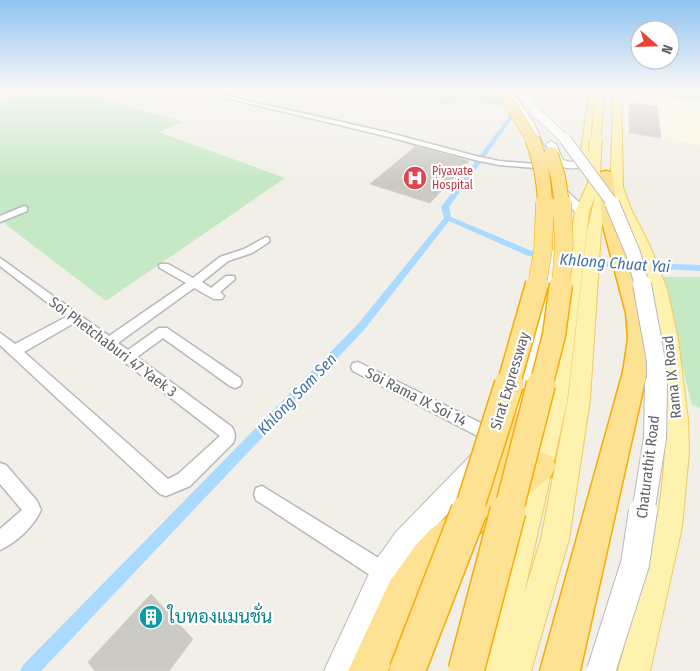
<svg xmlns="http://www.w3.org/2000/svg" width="700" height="671" viewBox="0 0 700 671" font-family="'Fira Sans Condensed',Sarabun,sans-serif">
	<rect width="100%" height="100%" fill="#f1efe8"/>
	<path fill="#fef7e0" d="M0,89h53l-53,9z
		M623,89h77v56l-75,-13z"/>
	<path fill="#c5e8c5" d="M66,89l119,33 -26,10 126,46 -179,123 -106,-81v-120z
		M363,89h132l12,18 -47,-9 -10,7z
		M667,89h33v12l-32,-4z
		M660,277h40v131l-8,-3z"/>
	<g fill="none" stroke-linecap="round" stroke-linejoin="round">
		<path fill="#aadaff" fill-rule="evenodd" d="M520,89h4l-12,30 -63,88 2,10 81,34 16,4v4l-3,1 -19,-5 -77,-34 -85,109 -323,341h-21l3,-6 335,-341 86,-106 -3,-11 66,-88z
			M586,260l41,2 4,3 -4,3 -44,-3 -1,-2z
			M646,263l54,2v6l-57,-3 -1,-2z"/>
	</g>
	<path fill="#cccac5" stroke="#d6d1c6" d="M629,103l28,3 4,32 -32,-5z
		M416,146l53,15 -39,42 -60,-19z
		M151,594l42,45 -24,32h-74l-7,-9z"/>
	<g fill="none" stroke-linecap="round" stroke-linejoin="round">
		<g stroke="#b5b8bc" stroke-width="3">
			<path id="street" d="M188,89h8l190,43 90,24 23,5 48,4 4,2 -4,2 -48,-4 -24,-5 -90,-24z
				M24,206l3,1v4l-27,11v-6z
				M266,237l3,1v4l-17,11 -24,8 -26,21 9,6 15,-12h8l1,3 -15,13 4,4 -2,3h-8l-20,-11 -76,55 10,7 31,-22h8l73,50 2,4 -2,4 -5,2 -5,-2 -67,-48 -26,19 95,70c3,6 4,10 1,16l-43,43 -24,10 -6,-2 -160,-149v-12l15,11 51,-27 -66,-51v-8l109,78 77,-53 -26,-15 -1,-2 1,-2h8l25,14 27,-21 24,-8zM74,323l146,113 -42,38 -10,5 -144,-127z
				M358,362l141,70 3,5 -3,5 -5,2 -5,-2 -136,-71 -2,-4 2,-4z
				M0,463l6,2 31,36 4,9c-7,16 -25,33 -41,40v-21l22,-19 -22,-26z
				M262,486l128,79 3,7 -3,7 -7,3 -7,-3 -120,-79 -2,-6 2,-6z"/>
		</g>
		<g stroke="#b6babf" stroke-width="2">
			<path id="secondary" d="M509,96h6l19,27 11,26 -1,2 -4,1 -5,-3 -11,-26 -16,-25z
				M551,141l5,3 7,16 9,2 13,-5 5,3c-10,11 -23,10 -36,4l-8,-20z
				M554,181l4,1 28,27 2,3 -2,3h-8l-28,-29 -2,-2 2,-2z
				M550,249l5,1 2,3 -4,53 -26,119c-5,9 -10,14 -19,18l-8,-3 -3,-7 3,-7 7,-6 30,-114 6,-53 2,-3z
				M481,450l8,3 3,8 -3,8 -75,81 -22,31 -38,90h-30l50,-108 22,-31 77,-79z"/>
		</g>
		<g stroke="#f2c960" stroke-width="2">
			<path id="primary" d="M590,89h8l-6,60 7,1 2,2 -1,23 6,-4 5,3 2,-85h8l2,98 8,22 19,37 17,43 11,50 10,81 1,32 -7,75 -32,144h-32c12,-47 27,-95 37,-143 16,-73 12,-149 -1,-222 -4,-21 -11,-42 -19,-62 -9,-19 -25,-41 -24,-63l-10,51 -11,167 -21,140 -38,132h-62l24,-74 52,-195 30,-190 13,-29 1,-16 -8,-1 -2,-2zM595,196l-8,36 -19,167 -27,140 -17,55 43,-192 22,-190z"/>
		</g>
		<g stroke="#f9ab00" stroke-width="3">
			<path id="highway" d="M606,171l5,1 2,3 5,47 30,91 2,26 -3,33 -67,299h-40l83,-299 5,-33 -2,-26 -24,-91 -3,-47 2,-3z
				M516,413l10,3 4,9 -14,42 15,-11 10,-4 10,4 5,10 -5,10 -96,77 -15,16 -24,38 -28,64h-40l42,-90 26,-36 15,-16 45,-33 30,-80z"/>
		</g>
		<use href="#street" fill="#fff" fill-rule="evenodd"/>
		<use href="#secondary" fill="#fff" fill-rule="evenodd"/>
		<use href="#primary" fill="#fff2af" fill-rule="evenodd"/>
		<use href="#highway" fill="#fde293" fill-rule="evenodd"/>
		<g stroke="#b6babf" stroke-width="10" stroke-linecap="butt">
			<path id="secondary-bridge-far5" d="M519,89l19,25 28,26"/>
		</g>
		<g stroke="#b6babf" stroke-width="13" stroke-linecap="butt">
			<path id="secondary-bridge-far4" d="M565,139l48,65"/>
		</g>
		<g stroke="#b6babf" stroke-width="16" stroke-linecap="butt">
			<path id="secondary-bridge-far3" d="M612,203l21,50 9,32"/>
		</g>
		<g stroke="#b6babf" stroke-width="20" stroke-linecap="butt">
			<path id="secondary-bridge-far2" d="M642,284l14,77v25"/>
		</g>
		<g stroke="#b6babf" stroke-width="24" stroke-linecap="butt">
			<path id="secondary-bridge-far1" d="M643,513l12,-75 1,-54"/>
		</g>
		<g stroke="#b6babf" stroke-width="30" stroke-linecap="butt">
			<path id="secondary-bridge" d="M601,671l34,-107 8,-53"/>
		</g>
		<g stroke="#f2c960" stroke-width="11" stroke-linecap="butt">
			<path id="primary-bridge-far1" d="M596,140l4,-51"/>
		</g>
		<g stroke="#f2c960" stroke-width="14" stroke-linecap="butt">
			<path id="primary-bridge" d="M595,152l1,-13"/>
		</g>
		<g stroke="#f9ab00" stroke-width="12" stroke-linecap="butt">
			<path id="highway-bridge-far5" d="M501,89l31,51"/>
		</g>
		<g stroke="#f9ab00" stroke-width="16" stroke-linecap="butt">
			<path id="highway-bridge-far4" d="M532,139c9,21 12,43 13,65
				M551,154l7,23 4,27"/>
		</g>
		<g stroke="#f9ab00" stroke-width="19" stroke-linecap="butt">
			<path id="highway-bridge-far3" d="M537,285l6,-35 2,-47
				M561,285l3,-41 -2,-41"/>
		</g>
		<g stroke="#f9ab00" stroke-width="25" stroke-linecap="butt">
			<path id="highway-bridge-far2" d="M508,386l29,-102
				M541,386l13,-51 7,-51"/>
		</g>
		<g stroke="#f9ab00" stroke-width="31" stroke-linecap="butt">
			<path id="highway-bridge-far1" d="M468,513l41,-129
				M508,513l33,-129"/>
		</g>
		<g stroke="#f9ab00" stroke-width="38" stroke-linecap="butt">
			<path id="highway-bridge" d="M407,671l62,-160
				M466,671l42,-160"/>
		</g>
		<use href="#secondary-bridge-far5" stroke="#fff" stroke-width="9"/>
		<use href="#secondary-bridge-far4" stroke="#fff" stroke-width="11"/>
		<use href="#secondary-bridge-far3" stroke="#fff" stroke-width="14"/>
		<use href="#secondary-bridge-far2" stroke="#fff" stroke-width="18"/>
		<use href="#secondary-bridge-far1" stroke="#fff" stroke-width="22"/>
		<use href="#secondary-bridge" stroke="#fff" stroke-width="28"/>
		<use href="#primary-bridge-far1" stroke="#fff2af" stroke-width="9"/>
		<use href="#primary-bridge" stroke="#fff2af" stroke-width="12"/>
		<use href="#highway-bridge-far5" stroke="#fde293" stroke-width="11"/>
		<use href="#highway-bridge-far4" stroke="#fde293" stroke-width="14"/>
		<use href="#highway-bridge-far3" stroke="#fde293" stroke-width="18"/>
		<use href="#highway-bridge-far2" stroke="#fde293" stroke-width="22"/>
		<use href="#highway-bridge-far1" stroke="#fde293" stroke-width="28"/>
		<use href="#highway-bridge" stroke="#fde293" stroke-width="35"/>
	</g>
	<linearGradient id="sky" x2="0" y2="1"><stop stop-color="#8fc3f1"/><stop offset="0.49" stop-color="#f9f8f5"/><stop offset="1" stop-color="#f9f8f5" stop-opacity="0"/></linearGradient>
	<rect width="700" height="183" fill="url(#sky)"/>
	<defs>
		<g id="hospital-disc" transform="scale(1.25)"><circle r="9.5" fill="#e0444e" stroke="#fff"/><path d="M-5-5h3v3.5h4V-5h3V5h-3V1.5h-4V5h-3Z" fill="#fff"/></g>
		<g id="building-disc" transform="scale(1.25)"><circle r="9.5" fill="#0f9aa8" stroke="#fff"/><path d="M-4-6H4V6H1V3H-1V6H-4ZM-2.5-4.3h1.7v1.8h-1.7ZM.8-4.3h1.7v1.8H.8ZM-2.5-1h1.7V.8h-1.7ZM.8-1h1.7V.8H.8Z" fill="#fff"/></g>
	</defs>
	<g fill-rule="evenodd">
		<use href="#hospital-disc" x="415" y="178"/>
		<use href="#building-disc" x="151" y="617"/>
	</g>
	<g text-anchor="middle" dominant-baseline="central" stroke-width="4.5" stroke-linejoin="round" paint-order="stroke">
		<g font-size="12" fill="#be3a42" stroke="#fff" text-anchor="start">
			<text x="432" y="171">Piyavate<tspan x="432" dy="14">Hospital</tspan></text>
		</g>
		<g font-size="15" fill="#5f6368" stroke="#fff">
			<text transform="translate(113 347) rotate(37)">Soi Phetchaburi 47 Yaek 3</text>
			<text transform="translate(672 377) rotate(-96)">Rama IX Road</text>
			<text transform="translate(510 381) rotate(-73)">Sirat Expressway</text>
			<text transform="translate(416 397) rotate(27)">Soi Rama IX Soi 14</text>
			<text transform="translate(648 467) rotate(-83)">Chaturathit Road</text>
		</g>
		<g font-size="16" font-style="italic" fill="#4174aa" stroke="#fff">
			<text transform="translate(615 263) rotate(4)">Khlong Chuat Yai</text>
			<text transform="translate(297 394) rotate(-46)">Khlong Sam Sen</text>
		</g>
		<g font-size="18" fill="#0d838f" stroke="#fff" text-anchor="start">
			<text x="168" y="617">ใบทองแมนชั่น</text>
		</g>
	</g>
	<g transform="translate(655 45) rotate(110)"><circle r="24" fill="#ffffff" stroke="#bfc1c3"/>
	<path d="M0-4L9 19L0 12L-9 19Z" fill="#ea4335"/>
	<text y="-8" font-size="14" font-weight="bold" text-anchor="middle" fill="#5f6368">N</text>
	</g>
</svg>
